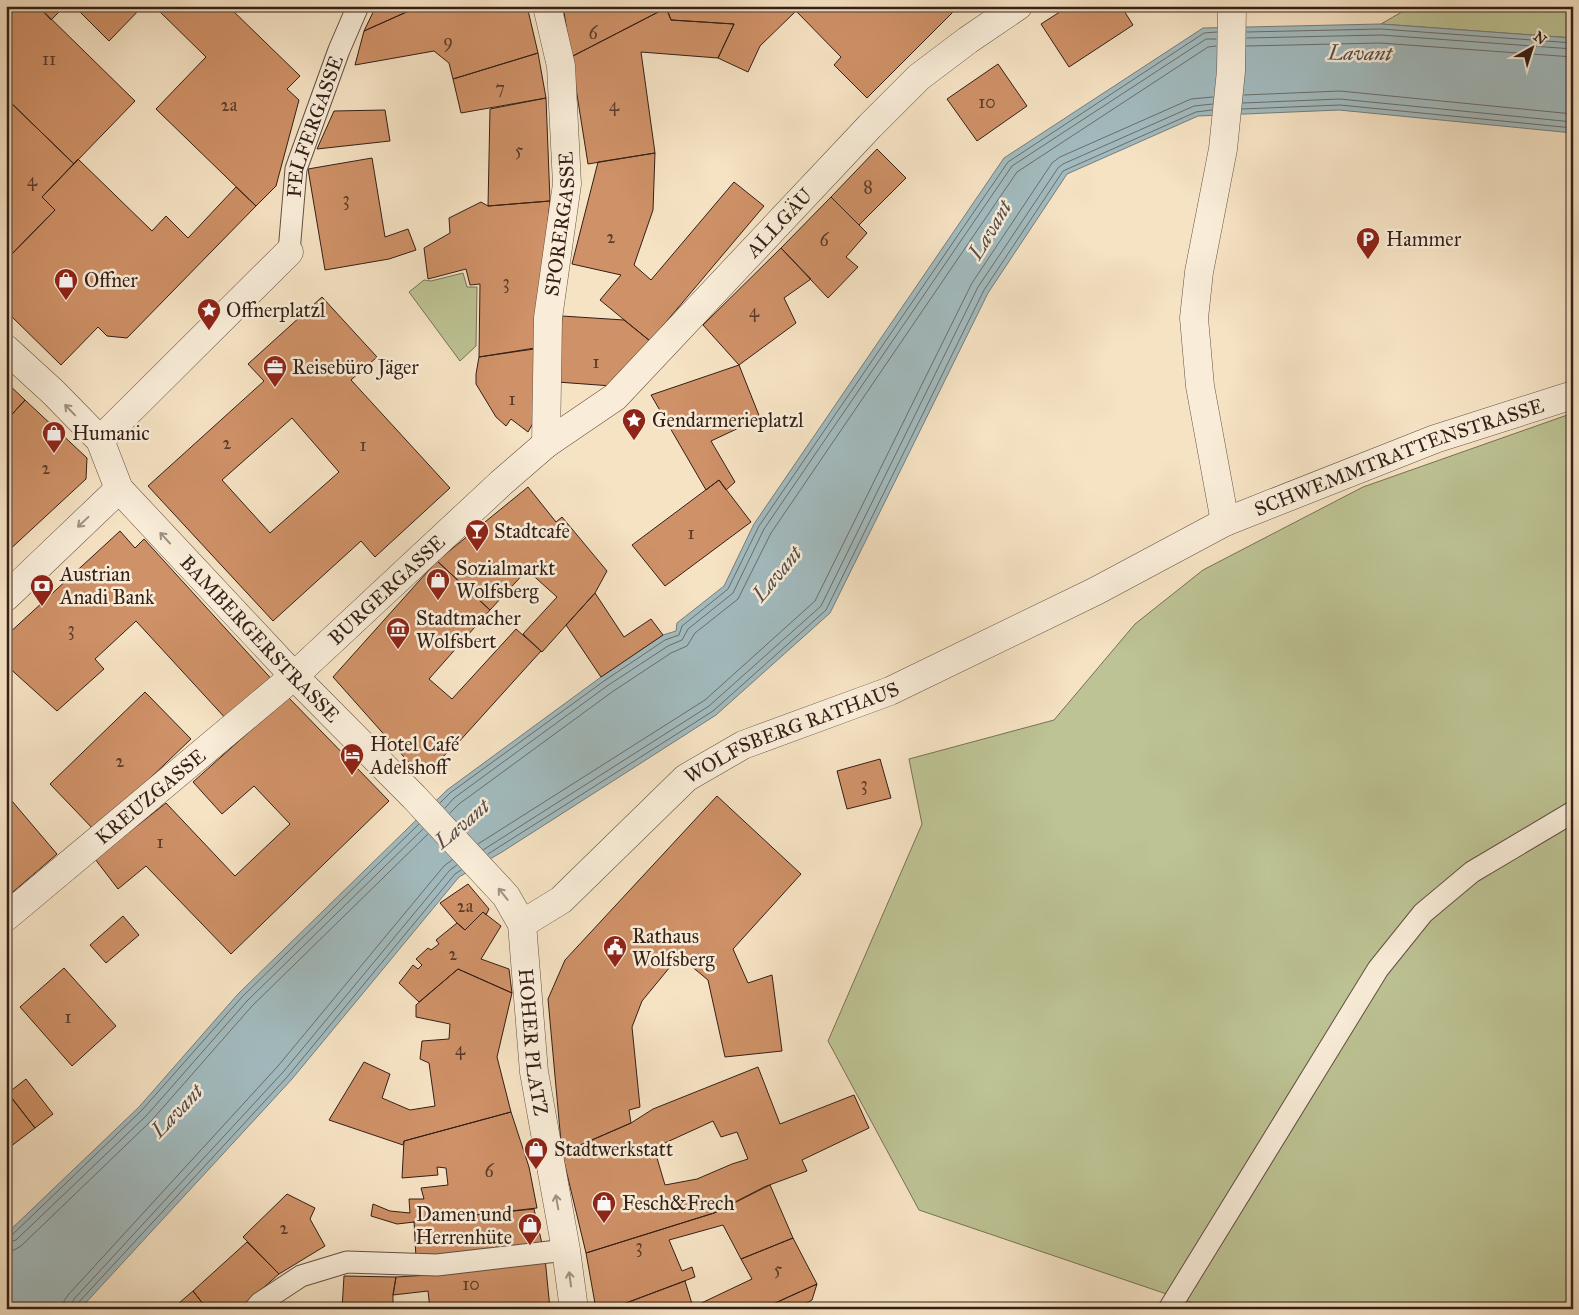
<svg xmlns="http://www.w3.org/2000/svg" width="1579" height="1315" viewBox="0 0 1579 1315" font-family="'IM FELL Great Primer',serif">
	<rect width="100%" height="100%" fill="#f6e3c4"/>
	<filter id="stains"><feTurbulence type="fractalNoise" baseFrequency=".004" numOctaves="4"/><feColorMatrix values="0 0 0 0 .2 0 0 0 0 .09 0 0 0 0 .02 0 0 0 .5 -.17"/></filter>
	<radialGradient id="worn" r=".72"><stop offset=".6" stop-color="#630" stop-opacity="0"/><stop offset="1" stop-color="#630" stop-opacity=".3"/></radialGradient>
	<path fill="#bdc394" stroke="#787156" d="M1412,6h161v32l-192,-14z
		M463,273l4,14h10l-1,59 -16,15 -51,-69 15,-12 7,1z
		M1573,413v896h-377v-5l-277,-94 -91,-169 94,-217 -13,-65 145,-39 81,-96 68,-54 160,-83z"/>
	<path fill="#a2bbbf" stroke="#767d7c" d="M1381,24l192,14v95l-234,-23 -141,6 -131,58 -79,119 -158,320 -114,102 -214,137 -43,25 -167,202 -212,230h-74v-75l133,-127 99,-113 209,-204 154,-113 62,-42 13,-4 1,-8 47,-37 30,-62 250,-366 199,-130z"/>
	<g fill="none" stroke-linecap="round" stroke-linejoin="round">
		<path stroke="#6b6d6b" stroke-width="1" d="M1247,32l134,-3 192,14
			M1247,38l134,-3 192,14
			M1246,46l134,-3 193,14
			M1244,95l96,-4 233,23
			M1243,103l97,-4 233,23
			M1242,109l98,-4 233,23
			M440,803l10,-10 154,-112 61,-41 14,-5 3,-9 46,-37 31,-63 249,-364 196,-129 13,-1
			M445,808l9,-10 153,-112 61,-40 14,-6 6,-11 45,-36 31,-64 248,-363 194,-127h10
			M450,813l9,-9 153,-112 59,-39 16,-7 8,-13 43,-34 33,-66 246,-361 191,-125 8,-1
			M478,844l227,-144 110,-99 157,-318 80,-120 8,-6 131,-58 22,-2
			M483,850l226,-144 112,-100 157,-319 80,-119 5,-4 131,-58 19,-2
			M488,854l225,-143 113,-101 158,-320 79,-119 133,-59 16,-2
			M6,1237l6,-2 130,-125 100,-113 177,-173
			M6,1243l10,-3 131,-125 100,-114 176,-172
			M6,1251l8,-1 7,-4 131,-126 100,-114 176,-172
			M63,1309l1,-8 4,-6 210,-229 166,-200 8,-6
			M70,1309l4,-10 210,-228 166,-201 7,-5
			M77,1309l1,-6 210,-227 167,-202 6,-4"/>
	</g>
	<path fill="#cf9167" stroke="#341f17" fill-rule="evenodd" d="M6,6h32l97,95 -61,63 -68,-66z
		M38,6h27l-14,14z
		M74,6h69l-34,35z
		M154,6h74l72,70 -13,13 12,11 -23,86 -20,20 -100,-97 50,-52z
		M376,6h44l-56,25z
		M420,6h107l11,47 -85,26 -4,-16 -15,-12 -79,14 9,-34z
		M563,6h103v2l-95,49z
		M666,6h293l-92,92 -33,-33 7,-8 -45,-46 -36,35 -12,26 -30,-14 16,-34 -63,-4z
		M1069,6h52l12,19 -64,42 -28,-43z
		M666,8l5,12 63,4 -16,34 -77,-6 14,101 -67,11 -17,-107z
		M538,53l8,45 -85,15 -8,-34z
		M998,64l29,42 -50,35 -30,-42z
		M6,98l68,66 -32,33 13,13 -49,50z
		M546,98l4,103 -62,5 2,-97z
		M385,110l5,31 -73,8 17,-38z
		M877,149l29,29 -47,47 -28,-28z
		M655,153l-2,57 -19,55 17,15 83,-98 30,24 -114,135 -50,-41 21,-25 -49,-11 26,-102z
		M372,158l13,79 23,-8 8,21 -27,9 -64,11 -17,-101z
		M78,159l74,72 14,-15 22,22 48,-51 20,19 -129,132 -20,-2 -9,-9 -37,38 -55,-54v-51l49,-50 -13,-13z
		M831,197l36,36 -21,24 12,10 -30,31 -47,-50z
		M550,201l-15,147 -56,9 1,-73 -10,1 -4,-16 -38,10 -4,-31 26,-15 -1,-15 32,-16 7,4z
		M781,248l30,31 -27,19 12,25 -57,42 -36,-40z
		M322,297l55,60 -26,23 99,108 -75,69 -14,-16 -88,80 -125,-135 116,-105 -16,-17zM292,418l47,54 -69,61 -48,-53z
		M562,316l62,4 26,21 -38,45 -55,-4z
		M534,349l7,60 -13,23 -17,-13 -5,7 -10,-9 -20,-33v-10l3,-17z
		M739,365l21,53 -49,23 24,41 -9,8 -7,-10 -13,10 -55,-95z
		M6,382l19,18 -19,21z
		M25,400l62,58 -1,21 -80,74v-132z
		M719,480l32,42 -86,64 -33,-41z
		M528,487l28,35 6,-5 45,54 -12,22 -53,59 -19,-18 34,-37 -30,-27 -37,40 -53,-49z
		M120,531l15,17 9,-9 132,145 -48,37 -92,-100 -41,38 9,10 -47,42 -51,-46v-29z
		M437,561l53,49 -61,69 23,20 64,-70 25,22 -85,94 -35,31 -88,-99z
		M595,593l29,44 27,-18 12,16 -62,42 -35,-52z
		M145,692l46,47 -96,92 -45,-47z
		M288,697l101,104 -158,153 -85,-88 -28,23 -23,-30 71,-56 69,73 55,-52 -36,-38 -32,28 -29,-32z
		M880,759l11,39 -44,11 -10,-38z
		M6,794l51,60 -51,44z
		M717,796l84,78 -68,75 15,34 24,-8 10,76 -57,6 -17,-77 -29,-24 -37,45 -10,26 8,80 -11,3 2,13 -69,30 -14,-154 17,-39z
		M468,884l21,25 -3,6 -3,-3 -18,18 -8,-7 -17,-20z
		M483,912l18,14 -20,33 28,10 3,24 -54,-24 -39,33 -20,-19 14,-18 5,4 4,-4 -6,-6 12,-11 3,2 8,-6 -3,-4 21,-17 8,7z
		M123,916l16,19 -33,28 -16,-18z
		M64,968l52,58 -44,40 -52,-59z
		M458,969l54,24 -15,64 14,55 -107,29 -1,4 -74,-25 35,-58 26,12 -8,24 28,12 25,-4 -6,-43 -9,-4 2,-18 27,-2 1,-15 -34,-7v-12z
		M758,1067l22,57 74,-29 15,33 -67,32 5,11 -43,16 -50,26 -128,40 -24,-100 69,-30 22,-14zM713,1121l8,16 16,-5 11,27 -16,5 -35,15 -32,6 -11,-37z
		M26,1079l27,35 -18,14 -27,-35z
		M6,1091l29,37 -29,22z
		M511,1112l18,55 8,41 -140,16 -26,-8 2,-12 17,7 20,2 -1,-14h15l-3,-11 27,-3 -2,-17 -9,-1 1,8 -36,3 2,-37z
		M770,1185l23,53 -52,21 -18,-34 -54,15 13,31 10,-4 3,10 -85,32h-14l-10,-56 128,-40z
		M287,1194l28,14 -5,11 15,27 -46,28 -36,-37z
		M534,1209l9,39 -127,10 -2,-37z
		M793,1238l24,46 -55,25h-152l75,-28 8,26 59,-28 -11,-20z
		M247,1242l32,32 -40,35h-32l-14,-18z
		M545,1258l5,51h-120l-2,-18 -35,4 3,-18 33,-2z
		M344,1276l52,1 -3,18v14h-51z
		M817,1284l-5,16 -16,9h-34z
		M193,1291l14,18h-35z"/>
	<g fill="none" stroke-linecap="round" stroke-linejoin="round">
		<g stroke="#645042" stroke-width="23">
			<g id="service">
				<path id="s1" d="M289,252l7,-83 43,-119 19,-44"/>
				<path d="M255,1309l5,-6 41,-27 46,-14 90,3 129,-15"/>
				<path d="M1169,1309l209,-340 45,-56 49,-41 101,-60"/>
			</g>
		</g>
		<g stroke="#645042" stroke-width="29">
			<g id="pedestrian">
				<path id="s2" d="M546,444l2,-126 19,-134 -6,-118 -14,-60"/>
			</g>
		</g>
		<g stroke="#645042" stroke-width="29">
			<g id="minor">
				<path id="s3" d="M6,349l47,43 47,48 19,49 175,187 120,121 92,99 16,28 12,148 32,178 8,59"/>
				<path d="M100,440l189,-188"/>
				<path d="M1225,522l-25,-136 -6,-68 5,-46 24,-123 8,-78 1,-65"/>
				<path d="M6,597l113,-108"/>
				<path id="s4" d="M6,917l288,-241 207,-193 45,-39 69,-47 255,-271 49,-49 49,-37 50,-34"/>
				<path id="s5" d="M522,924l39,-24 125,-122 57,-33 147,-54 206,-100 129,-69 210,-83 138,-44"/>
			</g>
		</g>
		<use href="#service" stroke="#f9edd9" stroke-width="21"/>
		<use href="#pedestrian" stroke="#f9edd9" stroke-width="28"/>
		<use href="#minor" stroke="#f9edd9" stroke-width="28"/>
	</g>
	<defs><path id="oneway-shaft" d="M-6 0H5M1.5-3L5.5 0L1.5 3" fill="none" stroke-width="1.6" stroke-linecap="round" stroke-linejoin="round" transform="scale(1.25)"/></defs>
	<g stroke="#a09082">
		<use href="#oneway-shaft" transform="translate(70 410) rotate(-134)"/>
		<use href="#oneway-shaft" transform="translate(83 522) rotate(137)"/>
		<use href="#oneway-shaft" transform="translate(165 538) rotate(-133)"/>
		<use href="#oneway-shaft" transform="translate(503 894) rotate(-129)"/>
		<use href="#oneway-shaft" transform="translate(557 1202) rotate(-100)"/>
		<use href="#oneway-shaft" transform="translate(570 1279) rotate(-98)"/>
	</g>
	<defs>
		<g id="parking-pin" transform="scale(1.25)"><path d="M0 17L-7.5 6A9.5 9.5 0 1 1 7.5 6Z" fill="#8f2418" stroke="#f9edd9"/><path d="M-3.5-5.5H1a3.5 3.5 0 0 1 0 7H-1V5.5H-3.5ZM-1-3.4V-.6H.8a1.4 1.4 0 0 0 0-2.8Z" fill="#fff"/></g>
		<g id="shop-pin" transform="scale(1.25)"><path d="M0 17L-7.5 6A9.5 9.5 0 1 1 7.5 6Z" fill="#8f2418" stroke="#f9edd9"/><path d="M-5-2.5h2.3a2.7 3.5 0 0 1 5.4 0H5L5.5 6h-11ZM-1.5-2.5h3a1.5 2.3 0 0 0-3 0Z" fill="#fff"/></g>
		<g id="sight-pin" transform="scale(1.25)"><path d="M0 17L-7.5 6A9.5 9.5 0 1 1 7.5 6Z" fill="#8f2418" stroke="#f9edd9"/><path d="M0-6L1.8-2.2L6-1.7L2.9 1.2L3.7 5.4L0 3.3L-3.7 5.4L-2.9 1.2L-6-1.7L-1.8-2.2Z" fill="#fff"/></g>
		<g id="office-pin" transform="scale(1.25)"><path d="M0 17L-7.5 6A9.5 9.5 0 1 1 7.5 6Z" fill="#8f2418" stroke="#f9edd9"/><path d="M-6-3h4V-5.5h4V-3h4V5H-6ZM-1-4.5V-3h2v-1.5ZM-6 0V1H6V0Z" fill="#fff"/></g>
		<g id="bar-pin" transform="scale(1.25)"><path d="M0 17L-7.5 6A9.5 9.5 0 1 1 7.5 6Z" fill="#8f2418" stroke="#f9edd9"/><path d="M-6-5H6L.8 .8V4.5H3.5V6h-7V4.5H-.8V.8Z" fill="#fff"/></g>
		<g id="bank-pin" transform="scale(1.25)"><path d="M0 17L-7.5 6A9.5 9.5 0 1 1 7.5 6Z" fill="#8f2418" stroke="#f9edd9"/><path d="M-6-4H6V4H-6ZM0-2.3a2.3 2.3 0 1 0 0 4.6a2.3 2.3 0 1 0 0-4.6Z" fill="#fff"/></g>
		<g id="museum-pin" transform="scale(1.25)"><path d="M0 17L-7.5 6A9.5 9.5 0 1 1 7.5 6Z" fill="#8f2418" stroke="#f9edd9"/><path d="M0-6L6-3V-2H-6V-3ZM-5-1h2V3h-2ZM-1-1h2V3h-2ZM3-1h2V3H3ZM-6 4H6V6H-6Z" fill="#fff"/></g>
		<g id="hotel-pin" transform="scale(1.25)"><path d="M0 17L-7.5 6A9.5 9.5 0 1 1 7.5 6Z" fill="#8f2418" stroke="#f9edd9"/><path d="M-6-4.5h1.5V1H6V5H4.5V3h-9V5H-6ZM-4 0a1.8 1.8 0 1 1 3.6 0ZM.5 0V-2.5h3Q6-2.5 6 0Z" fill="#fff"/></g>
		<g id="civic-pin" transform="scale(1.25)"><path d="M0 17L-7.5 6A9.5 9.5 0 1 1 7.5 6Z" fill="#8f2418" stroke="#f9edd9"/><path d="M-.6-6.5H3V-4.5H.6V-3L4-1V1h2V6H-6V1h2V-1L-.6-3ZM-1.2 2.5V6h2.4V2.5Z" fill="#fff"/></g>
	</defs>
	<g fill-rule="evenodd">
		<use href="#parking-pin" x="1368" y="239"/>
		<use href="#shop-pin" x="66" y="280"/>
		<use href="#sight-pin" x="209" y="310"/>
		<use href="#office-pin" x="275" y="367"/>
		<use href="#sight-pin" x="634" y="420"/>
		<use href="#shop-pin" x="54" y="433"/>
		<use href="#bar-pin" x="477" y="531"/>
		<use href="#shop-pin" x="438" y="580"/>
		<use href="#bank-pin" x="42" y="586"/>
		<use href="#museum-pin" x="398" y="629"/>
		<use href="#hotel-pin" x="352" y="755"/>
		<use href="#civic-pin" x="615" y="947"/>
		<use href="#shop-pin" x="536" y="1149"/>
		<use href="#shop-pin" x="604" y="1203"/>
		<use href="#shop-pin" x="530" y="1225"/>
	</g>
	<g text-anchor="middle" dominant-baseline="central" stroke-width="5" stroke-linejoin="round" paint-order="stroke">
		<g font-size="18" fill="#5b3c2b">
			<text x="593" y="33">6</text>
			<text x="448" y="41">9</text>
			<text x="49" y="59">11</text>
			<text x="500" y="88">7</text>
			<text x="987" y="102">10</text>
			<text x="229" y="105">2a</text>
			<text x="614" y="105">4</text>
			<text x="519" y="150">5</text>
			<text x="32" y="180">4</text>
			<text x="868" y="187">8</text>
			<text x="346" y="199">3</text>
			<text x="611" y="237">2</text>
			<text x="824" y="240">6</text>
			<text x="506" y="282">3</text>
			<text x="754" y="311">4</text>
			<text x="596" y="362">1</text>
			<text x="512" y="399">1</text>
			<text x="227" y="443">2</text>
			<text x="363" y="445">1</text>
			<text x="46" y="468">2</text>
			<text x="691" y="533">1</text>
			<text x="71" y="629">3</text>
			<text x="120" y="761">2</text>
			<text x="864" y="784">3</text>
			<text x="160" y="842">1</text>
			<text x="465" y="906">2a</text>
			<text x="453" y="954">2</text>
			<text x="68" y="1017">1</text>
			<text x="460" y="1049">4</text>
			<text x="489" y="1171">6</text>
			<text x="284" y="1228">2</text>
			<text x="639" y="1246">3</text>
			<text x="778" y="1269">5</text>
			<text x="471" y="1284">10</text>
		</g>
		<g font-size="20" fill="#341f17" stroke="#f9edd9">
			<text stroke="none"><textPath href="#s1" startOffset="129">FELFERGASSE</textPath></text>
			<text stroke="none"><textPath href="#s4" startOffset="1041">ALLGÄU</textPath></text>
			<text stroke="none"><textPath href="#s2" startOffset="221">SPORERGASSE</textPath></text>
			<text stroke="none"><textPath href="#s5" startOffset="1004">SCHWEMMTRATTENSTRASSE</textPath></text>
			<text stroke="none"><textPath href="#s4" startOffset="502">BURGERGASSE</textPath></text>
			<text stroke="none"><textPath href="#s3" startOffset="389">BAMBERGERSTRASSE</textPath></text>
			<text stroke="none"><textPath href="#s5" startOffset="336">WOLFSBERG RATHAUS</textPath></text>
			<text stroke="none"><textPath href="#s4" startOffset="188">KREUZGASSE</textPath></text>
			<text stroke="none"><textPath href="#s3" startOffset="896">HOHER PLATZ</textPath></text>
		</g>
		<g font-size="20" fill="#341f17" stroke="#f9edd9" text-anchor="start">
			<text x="1386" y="239">Hammer</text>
			<text x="84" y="280">Offner</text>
			<text x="226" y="310">Offnerplatzl</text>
			<text x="292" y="367">Reisebüro Jäger</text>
			<text x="652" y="420">Gendarmerieplatzl</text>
			<text x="72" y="433">Humanic</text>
			<text x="494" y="531">Stadtcafe</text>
			<text x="456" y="568">Sozialmarkt<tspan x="456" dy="23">Wolfsberg</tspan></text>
			<text x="60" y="574">Austrian<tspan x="60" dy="23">Anadi Bank</tspan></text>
			<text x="416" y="618">Stadtmacher<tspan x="416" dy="23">Wolfsbert</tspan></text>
			<text x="370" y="744">Hotel Café<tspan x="370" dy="23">Adelshoff</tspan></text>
			<text x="632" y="936">Rathaus<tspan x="632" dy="23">Wolfsberg</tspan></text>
			<text x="554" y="1149">Stadtwerkstatt</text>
			<text x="622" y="1203">Fesch&amp;Frech</text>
			<text x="512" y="1214" text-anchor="end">Damen und<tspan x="512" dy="23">Herrenhüte</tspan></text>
		</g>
		<g font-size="21" font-style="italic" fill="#554e49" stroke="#f9edd9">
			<text transform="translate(1360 53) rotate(1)">Lavant</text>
			<text transform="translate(990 230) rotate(-59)">Lavant</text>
			<text transform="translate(777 574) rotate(-50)">Lavant</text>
			<text transform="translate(462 824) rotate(-40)">Lavant</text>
			<text transform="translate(177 1111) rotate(-46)">Lavant</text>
		</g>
	</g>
	<rect width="1579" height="1315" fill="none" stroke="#f6e3c4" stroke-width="25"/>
	<rect x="8" y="8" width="1564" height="1300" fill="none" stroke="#341f17" stroke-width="2.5"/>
	<rect x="12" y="12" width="1554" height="1290" fill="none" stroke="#341f17"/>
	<g transform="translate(1532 48) rotate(39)" stroke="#f9edd9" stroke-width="4" paint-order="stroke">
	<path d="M0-4L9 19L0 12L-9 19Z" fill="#341f17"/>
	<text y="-8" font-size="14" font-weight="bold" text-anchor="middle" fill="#341f17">N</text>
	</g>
	<rect width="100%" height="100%" filter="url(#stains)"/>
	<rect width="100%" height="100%" fill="url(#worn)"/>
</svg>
